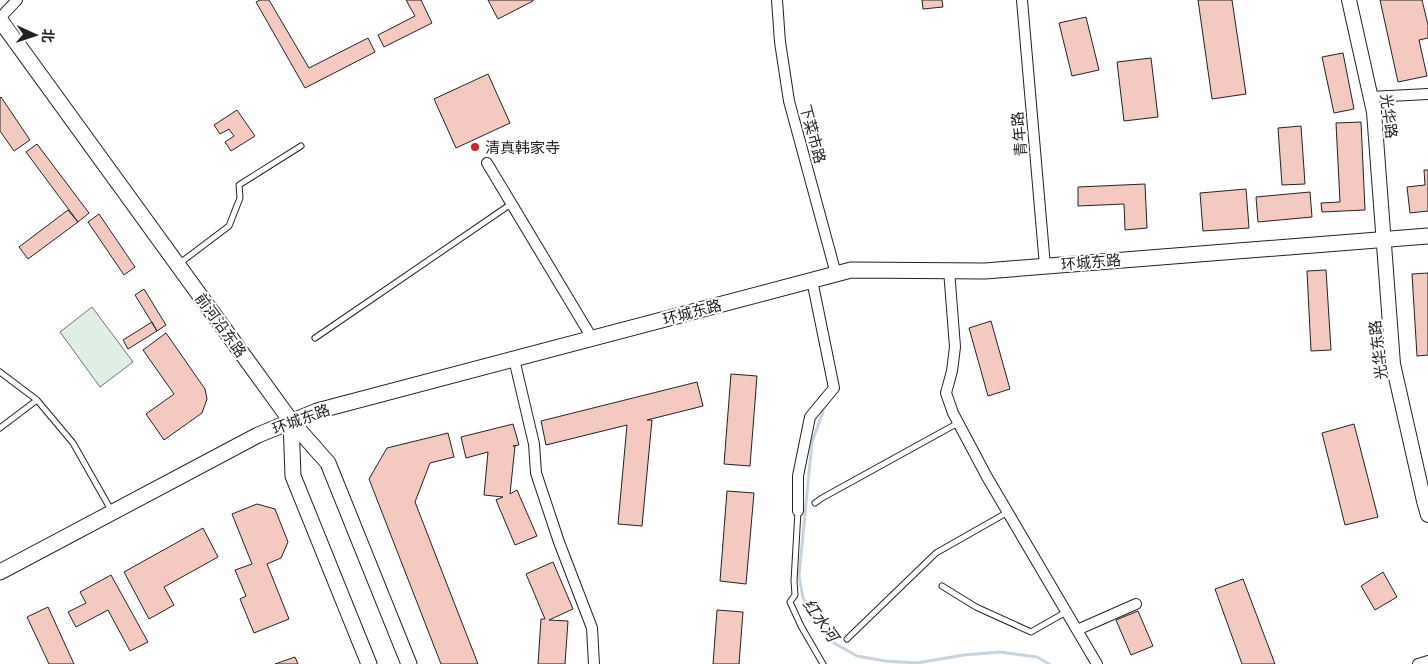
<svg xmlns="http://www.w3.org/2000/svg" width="1428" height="664" viewBox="0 0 1428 664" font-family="Inter,'Noto Sans SC',sans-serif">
	<rect width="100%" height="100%" fill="#fff"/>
	<path fill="#e0efe3" stroke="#6f6f6f" d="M92,307l41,55 -33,25 -40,-55z"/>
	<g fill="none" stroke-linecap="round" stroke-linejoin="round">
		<path stroke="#c7d3dd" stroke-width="3" d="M823,412l-11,30 -13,134 4,22 15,24 16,21 23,13 28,5 32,2 47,-8 36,-3 37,5 12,7"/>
	</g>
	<path fill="#f3c9c0" stroke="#222" d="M260,0h9l40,68 59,-30 7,14 -70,36 -49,-86z
		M406,0h15l11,23 -48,24 -6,-12 37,-19z
		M488,0h45v1l-35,18z
		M922,0h20l1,7 -20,2z
		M1198,0h34l14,94 -34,5z
		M1380,0h42l6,25v13l-9,2 8,36 -29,6z
		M1086,17l13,53 -27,6 -13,-53z
		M1343,53l11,56 -20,4 -12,-56z
		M1151,58l7,59 -34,4 -7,-59z
		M488,74l22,49 -54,25 -22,-49z
		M1,97l29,43 -16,11 -14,-20v-33z
		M237,110l18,26 -24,15 -6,-9 9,-6 -5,-7 -9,5 -6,-9z
		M1361,122l4,88 -43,2 -1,-9 19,-1 -4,-79z
		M1301,126l4,58 -23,1 -4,-57z
		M37,144l52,69 -11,9 -52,-70z
		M1424,170h4v41l-18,2 -3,-26 18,-2z
		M1145,184l2,44 -22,2 -1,-26 -46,2v-19z
		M1246,189l3,39 -46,3 -3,-38z
		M1310,192l2,25 -54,5 -2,-25z
		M68,210l10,12 -50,37 -9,-12z
		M99,214l36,53 -11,8 -36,-53z
		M1326,270l5,80 -20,1 -4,-80z
		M1428,273v82l-11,1 -5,-82z
		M144,289l22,36 -9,6 -22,-36z
		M991,321l19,68 -22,7 -19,-68z
		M152,322l5,9 -29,18 -5,-9z
		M166,333l39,56 2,10 -5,14 -38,27 -18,-26 28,-20 -31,-44z
		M731,374l26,2 -7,90 -26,-2z
		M697,382l6,24 -56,14h5l-10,106 -24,-2 9,-99 -81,20 -5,-24z
		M513,424l6,21 -6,1h2l-5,48 7,-4 20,46 -22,9 -19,-45 7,-3 -19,-2 4,-43 -22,6 -5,-21z
		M1354,424l24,93 -33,8 -23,-92z
		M448,433l6,24 -24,6 -15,39 63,162h-37l-72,-185 18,-31z
		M727,491l27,2 -8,91 -26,-3z
		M257,504l18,5 13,33 -7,16 -14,6 22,55 -35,14 -14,-34 6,-3 -11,-26 17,-6 -20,-50z
		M203,528l15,29 -54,30 10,18 -25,14 -25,-47z
		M553,562l20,47 -24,11 19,1 -3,43h-27l3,-45h4l-19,-45z
		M1383,572l14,25 -22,13 -14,-24z
		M111,575l37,67 -18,9 -22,-41 -32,17 -8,-15 18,-9 -6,-11z
		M1243,579l32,85h-33l-27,-75z
		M48,607l26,57h-25l-22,-47z
		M717,610l26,2 -4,52h-26z
		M1138,611l15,35 -22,9 -15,-35z
		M295,657l3,7h-23z"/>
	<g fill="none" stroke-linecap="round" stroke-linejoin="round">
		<g stroke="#222" stroke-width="7">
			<path id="lane" d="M180,263l49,-37 11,-28 -1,-13 62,-39
				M315,338l196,-134
				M0,372l37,28 36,43 38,67
				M0,428l37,-28
				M815,503l7,-5 136,-75
				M798,511l-4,70 1,14 -5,7 11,24 22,38
				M942,586l34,21 55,25 35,-20
				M847,639l89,-86 72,-41"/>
		</g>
		<g stroke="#222" stroke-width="12">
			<path id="street" d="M777,0l3,42 9,59 47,173
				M1022,0l23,266
				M0,18l17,-18
				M1370,97l58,-3
				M487,163l105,175
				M949,270l6,77 -3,24 -6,22 7,20 34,64 110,187
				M514,359l20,85 2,29 23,69 33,86 2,36
				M798,511v-35l12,-59 24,-29 -22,-108
				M1077,630l59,-26
				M1418,664l10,-3"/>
		</g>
		<g stroke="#222" stroke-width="16">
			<path id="secondary" d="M1349,0l25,112 19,252 31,137 4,14"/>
		</g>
		<g stroke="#222" stroke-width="17">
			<path id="primary" d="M0,20l291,401 37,42 81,201
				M291,421l2,55 76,188
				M0,572l258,-137 59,-24 534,-141 134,1 443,-35"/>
		</g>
		<use href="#lane" stroke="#fff" stroke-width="5"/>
		<use href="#street" stroke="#fff" stroke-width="10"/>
		<use href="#secondary" stroke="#fff" stroke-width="14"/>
		<use href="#primary" stroke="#fff" stroke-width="15"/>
	</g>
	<circle fill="#c62828" stroke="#fff" stroke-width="2" cx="475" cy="147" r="5"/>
	<g text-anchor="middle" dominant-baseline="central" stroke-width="4" stroke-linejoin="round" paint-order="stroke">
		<g font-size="15" fill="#222" stroke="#fff">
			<text transform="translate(1389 116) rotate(82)">光华路</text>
			<text transform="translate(813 134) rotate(75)">下菜市路</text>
			<text transform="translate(1019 134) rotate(-95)">青年路</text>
			<text transform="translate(1091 262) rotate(-5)">环城东路</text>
			<text transform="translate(692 312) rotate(-15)">环城东路</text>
			<text transform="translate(221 325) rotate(54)">前河沿东路</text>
			<text transform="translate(1378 350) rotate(-97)">光华东路</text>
			<text transform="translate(301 419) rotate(-20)">环城东路</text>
		</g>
		<g font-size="15" fill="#222" stroke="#fff" text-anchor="start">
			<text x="485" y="147">清真韩家寺</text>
		</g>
		<g font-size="16" font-style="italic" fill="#222" stroke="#fff">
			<text transform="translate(821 620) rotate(54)">红水河</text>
		</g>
	</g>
	<g transform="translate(35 35) rotate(93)" stroke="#ffffff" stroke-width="4" paint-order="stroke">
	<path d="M0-4L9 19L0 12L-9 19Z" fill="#222222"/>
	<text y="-8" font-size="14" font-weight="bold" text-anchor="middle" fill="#222222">北</text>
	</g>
</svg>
